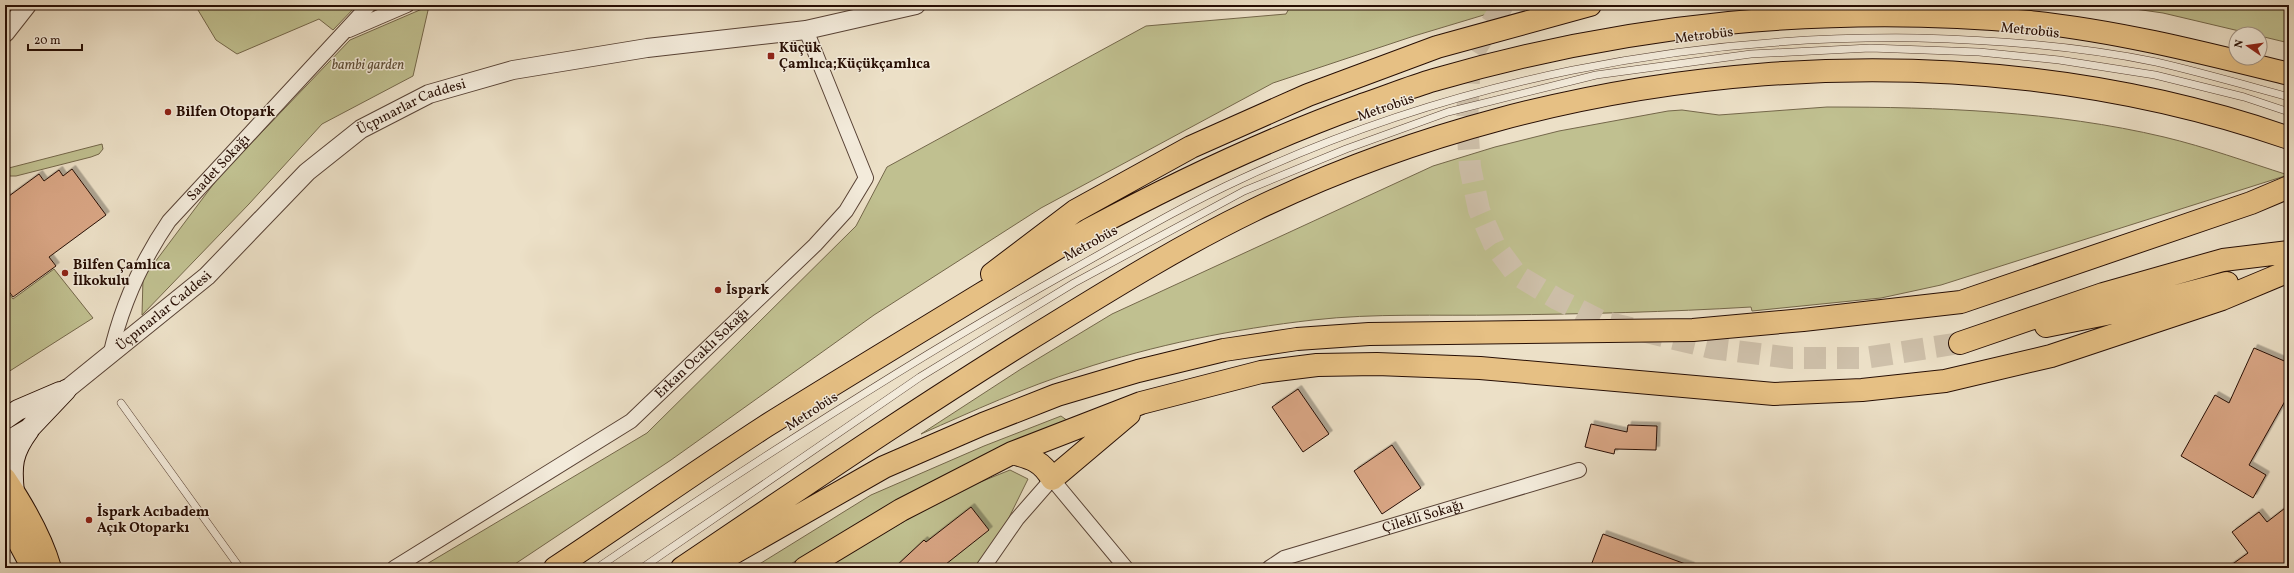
<svg xmlns="http://www.w3.org/2000/svg" width="2294" height="573" viewBox="0 0 2294 573" font-family="Vollkorn,serif">
	<defs>
		<filter id="shadow"><feDropShadow dx="3.5" dy="-3.5" stdDeviation="0" flood-color="#0004"/></filter>
	</defs>
	<rect width="100%" height="100%" fill="#ece0c7"/>
	<filter id="stains"><feTurbulence type="fractalNoise" baseFrequency=".005" numOctaves="4"/><feColorMatrix values="0 0 0 0 .2 0 0 0 0 .09 0 0 0 0 .02 0 0 0 .5 -.17"/></filter>
	<radialGradient id="worn" r=".72"><stop offset=".6" stop-color="#630" stop-opacity="0"/><stop offset="1" stop-color="#630" stop-opacity=".3"/></radialGradient>
	<path fill="#c0c090" stroke="#74674a" d="M195,5h162l-24,25 -14,-11 -82,35 -21,-14z
		M1291,5h226l-103,31 -141,47 -232,125 -167,107 -203,145 -162,108h-89l227,-135 209,-207 31,-59 259,-141 140,-12z
		M2107,5h182v38l-29,-7v-2h-8l-89,-21z
		M429,6l-16,70 -91,48 -73,80 -107,111 1,-37 75,-100 132,-138z
		M1827,107c112,0 227,4 337,30 42,10 83,25 124,38l-347,110 -60,13 -129,13 -1,-4c-83,5 -167,7 -251,8 -63,1 -125,-2 -187,5 -79,9 -159,25 -234,50 -54,17 -106,41 -158,64l100,-65 91,-55 321,-148 62,-19 64,-16 109,-20 14,-1 37,5z
		M102,144l1,5 -4,5 -8,3 -75,19h-11v-7z
		M54,269l39,49 -88,56v-82l2,-1 6,8z
		M1061,416l7,5 -259,132 -25,15h-31l118,-73 113,-49z
		M1010,470l18,9 -44,89h-160l129,-75z"/>
	<path fill="#d9a685" stroke="#270e04" filter="url(#shadow)" d="M72,169l34,46 -57,42 7,9 -43,31 -8,-11v-87l34,-25 5,7 15,-11 4,6z
		M2254,348l35,15v31l-40,71 17,10 -13,23 -72,-42 34,-61 14,8z
		M1298,389l31,45 -26,18 -31,-45z
		M1591,424l36,8 1,-7 29,1 -1,24 -41,-1 -1,5 -29,-7z
		M1392,445l29,43 -39,26 -28,-43z
		M2289,505v63h-62l21,-15 -16,-21 27,-20 8,10z
		M971,507l18,23 -48,38h-47l30,-28 2,2z
		M1603,534l88,32v2h-101z"/>
	<g fill="none" stroke-linecap="round" stroke-linejoin="round">
		<path stroke="#cec0aa" stroke-width="22" stroke-dasharray="22 11" stroke-linecap="butt" d="M1503,5l-33,53 -3,63 3,46 9,43 15,34 23,31 40,24 44,22 111,27 79,10h74l95,-15"/>
		<g stroke="#584235" stroke-width="8">
			<path id="service" d="M121,403l119,165
				M5,566l1,2
				M597,568c152,-103 306,-203 466,-293 59,-33 117,-68 178,-96 212,-99 445,-144 677,-141 80,2 160,8 238,24 44,10 89,23 133,35
				M642,568l278,-191 154,-94 170,-92 102,-42 102,-37 148,-37 155,-21 119,-6 109,4 80,8 96,15 89,22 45,15"/>
		</g>
		<g stroke="#584235" stroke-width="16">
			<g id="minor">
				<path d="M349,30l58,-25"/>
				<path id="s1" d="M110,356c11,-49 31,-94 59,-135l200,-216"/>
				<path id="s2" d="M394,568l237,-147 184,-176 31,-34 20,-33 -60,-148"/>
				<path d="M983,568l34,-49 35,-40 74,89"/>
				<path id="s3" d="M1269,568l15,-10 295,-88"/>
			</g>
		</g>
		<g stroke="#584235" stroke-width="20">
			<g id="tertiary">
				<path d="M5,33l22,-28"/>
				<path id="s4" d="M66,390l141,-114 100,-104 54,-43 68,-35 84,-24 134,-22 159,-18 110,-25"/>
			</g>
		</g>
		<g stroke="#270e04" stroke-width="22">
			<path id="secondary" d="M5,419l13,-9 42,-18
				M5,443l24,-14 37,-39
				M14,493c-3,-28 -2,-40 15,-63"/>
		</g>
		<g stroke="#270e04" stroke-width="24">
			<path id="primary" d="M5,479c18,27 36,58 45,89
				M5,516l22,41 12,11"/>
		</g>
		<g stroke="#270e04" stroke-width="24">
			<path id="trunk" d="M992,274l83,-63 116,-64 117,-52 129,-48 153,-42
				M2046,326l65,-13 116,-30
				M1960,343l143,-49 120,-34 66,-8
				M1012,453c19,5 30,8 40,26l77,-65
				M555,568c71,-47 140,-96 211,-142 72,-45 145,-89 217,-133 35,-21 70,-43 105,-63 89,-48 180,-91 274,-125 24,-8 48,-18 72,-25 192,-56 396,-77 596,-58 88,9 174,31 259,52
				M682,568c123,-83 246,-167 372,-244 65,-40 130,-80 198,-113 312,-152 707,-188 1037,-73
				M707,568l177,-101 99,-43 74,-29 81,-24 86,-21 73,-11 72,-5 324,-4 110,-10 158,-18 290,-99 38,-16
				M805,568l96,-58 111,-57 129,-50 120,-31 56,-7 60,-1 103,4 294,26 88,-4 83,-9 106,-25 171,-57 67,-28"/>
		</g>
		<use href="#service" stroke="#f3ebdb" stroke-width="7"/>
		<use href="#minor" stroke="#f3ebdb" stroke-width="14"/>
		<use href="#tertiary" stroke="#f3ebdb" stroke-width="18"/>
		<use href="#secondary" stroke="#f3ebdb" stroke-width="20"/>
		<use href="#primary" stroke="#e6c084" stroke-width="22"/>
		<use href="#trunk" stroke="#e6c084" stroke-width="22"/>
	</g>
	<g fill="#8f2418" stroke="#f3ebdb" stroke-width="1.5">
		<rect x="767" y="52" width="8" height="8" rx="2"/>
		<circle cx="168" cy="112" r="4"/>
		<circle cx="65" cy="273" r="4"/>
		<circle cx="718" cy="290" r="4"/>
		<circle cx="89" cy="520" r="4"/>
	</g>
	<g text-anchor="middle" dominant-baseline="central" stroke-width="3" stroke-linejoin="round" paint-order="stroke">
		<g font-size="14" fill="#270e04" stroke="#f3ebdb">
			<text transform="translate(2030 31) rotate(6)">Metrobüs</text>
			<text transform="translate(1704 36) rotate(-7)">Metrobüs</text>
			<text transform="translate(1386 108) rotate(-19)">Metrobüs</text>
			<text stroke="none"><textPath href="#s4" startOffset="450">Üçpınarlar Caddesi</textPath></text>
			<text stroke="none"><textPath href="#s1" startOffset="221">Saadet Sokağı</textPath></text>
			<text transform="translate(1091 244) rotate(-29)">Metrobüs</text>
			<text stroke="none"><textPath href="#s4" startOffset="126">Üçpınarlar Caddesi</textPath></text>
			<text stroke="none"><textPath href="#s2" startOffset="377">Erkan Ocaklı Sokağı</textPath></text>
			<text transform="translate(812 412) rotate(-33)">Metrobüs</text>
			<text stroke="none"><textPath href="#s3" startOffset="163">Çilekli Sokağı</textPath></text>
		</g>
		<g font-size="14" font-weight="bold" fill="#270e04" stroke="#f3ebdb" text-anchor="start">
			<text x="779" y="48">Küçük<tspan x="779" dy="16">Çamlıca;Küçükçamlıca</tspan></text>
			<text x="176" y="112">Bilfen Otopark</text>
			<text x="73" y="265">Bilfen Çamlıca<tspan x="73" dy="16">İlkokulu</tspan></text>
			<text x="726" y="290">İspark</text>
			<text x="97" y="512">İspark Acıbadem<tspan x="97" dy="16">Açık Otoparkı</tspan></text>
		</g>
		<g font-size="14" font-style="italic" fill="#5d4c35" stroke="#f3ebdb">
			<text x="368" y="65">bambi garden</text>
		</g>
	</g>
	<rect width="2294" height="573" fill="none" stroke="#ece0c7" stroke-width="20"/>
	<rect x="6" y="6" width="2282" height="561" fill="none" stroke="#270e04" stroke-width="2"/>
	<rect x="10" y="10" width="2274" height="553" fill="none" stroke="#270e04"/>
	<g transform="translate(2248 46) rotate(283)"><circle r="19" fill="#f3ebdb" stroke="#a19385"/>
	<path d="M0-3L7 15L0 10L-7 15Z" fill="#8f2418"/>
	<text y="-6" font-size="11" font-weight="bold" text-anchor="middle" fill="#270e04">N</text>
	</g>
	<path d="M28 44v6h54v-6" fill="none" stroke="#270e04" stroke-width="2"/>
	<text x="34" y="44" font-size="12" fill="#270e04" stroke="#f3ebdb" stroke-width="3" paint-order="stroke">20 m</text>
	<rect width="100%" height="100%" filter="url(#stains)"/>
	<rect width="100%" height="100%" fill="url(#worn)"/>
</svg>
